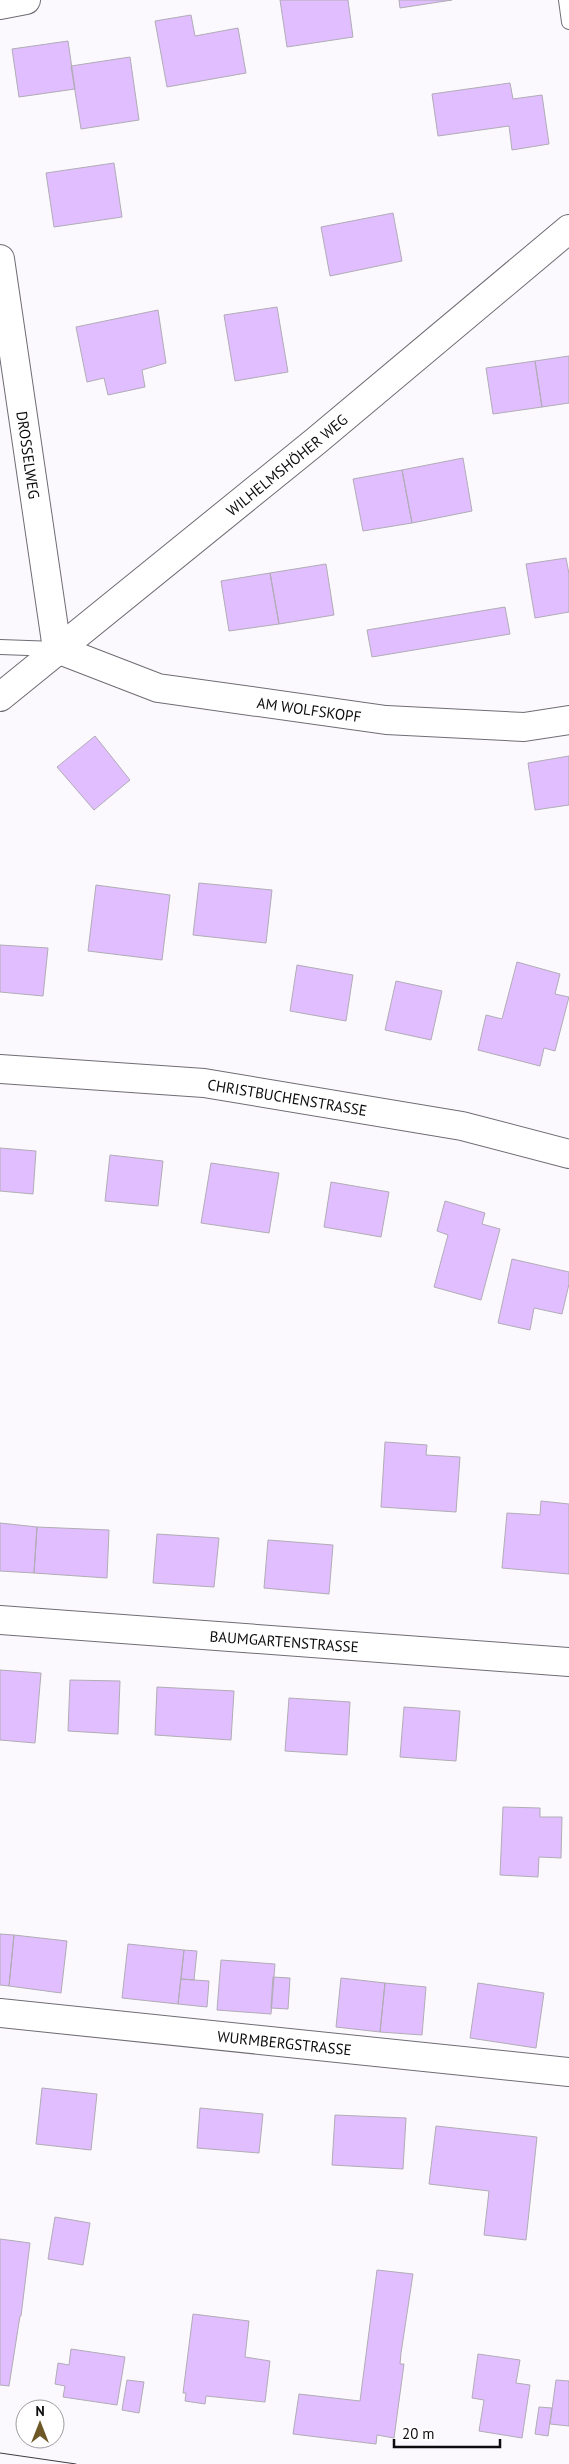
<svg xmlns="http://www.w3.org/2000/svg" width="569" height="2464" viewBox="0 0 569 2464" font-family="'PT Sans',sans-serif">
	<rect width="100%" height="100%" fill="#fbf9fe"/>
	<path fill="#e0beff" stroke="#b1acb5" d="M280,0h68l5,37 -66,10z
		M399,0h53l-52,8z
		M191,15l4,21 43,-8 8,45 -79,14 -12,-66z
		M68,41l7,48 -56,8 -7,-48z
		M130,57l9,63 -58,9 -10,-63z
		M510,83l3,16 29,-4 7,49 -37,6 -3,-24 -71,10 -6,-42z
		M114,163l8,54 -68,10 -8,-54z
		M393,213l9,48 -72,15 -9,-49z
		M277,307l11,65 -53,9 -11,-66z
		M158,310l8,53 -24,7 3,17 -37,8 -4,-17 -17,4 -11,-55z
		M569,356v47l-27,4 -7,-46z
		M535,361l7,46 -49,7 -7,-46z
		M463,458l9,53 -60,12 -10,-53z
		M402,470l10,53 -49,8 -10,-52z
		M566,558l3,16v38l-34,6 -9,-54z
		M326,564l8,51 -55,9 -9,-51z
		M270,573l9,51 -50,7 -8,-50z
		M505,607l5,27 -138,23 -5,-27z
		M95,736l35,44 -36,30 -37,-43z
		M569,756v49l-34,5 -7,-47z
		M199,883l73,7 -6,53 -73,-8z
		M96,885l74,10 -8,65 -74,-9z
		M0,945l48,3 -5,48 -43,-4z
		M517,962l43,12 -5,20 14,3 -14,54 -11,-3 -4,18 -62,-16 8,-35 16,4z
		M297,965l56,10 -7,46 -56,-10z
		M396,981l46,10 -11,49 -46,-10z
		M0,1148l36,3 -3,43 -33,-3z
		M110,1155l53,6 -5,45 -53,-5z
		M211,1163l68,10 -10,60 -68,-10z
		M331,1182l58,10 -8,45 -57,-10z
		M445,1201l40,12 -3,11 18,5 -19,71 -47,-13 14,-52 -11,-4z
		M512,1259l57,13v12l-7,30 -28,-6 -4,22 -32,-7z
		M385,1442l42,3 -1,10 34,2 -4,55 -75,-5z
		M541,1501l28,3v70l-67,-6 5,-55 33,2z
		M0,1523l37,4 -3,46 -34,-2z
		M37,1527l72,3 -2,48 -73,-5z
		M157,1534l62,4 -5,49 -61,-4z
		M268,1540l65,5 -4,49 -65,-6z
		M0,1670l41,3 -6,70 -35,-3z
		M70,1680l50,1 -2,53 -50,-3z
		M157,1687l77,4 -3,49 -76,-5z
		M289,1698l61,4 -3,53 -62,-4z
		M404,1707l56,4 -4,50 -56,-4z
		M503,1807l37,1v9h22l-1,41 -22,-1 -1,20 -38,-2z
		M0,1934l14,1 -5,51 -9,-1z
		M14,1935l53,6 -6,52 -52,-7z
		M128,1944l56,6 -6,54 -56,-6z
		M184,1950l13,1 -3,29 -13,-1z
		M221,1960l54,4 -4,50 -54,-4z
		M273,1977l17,1 -2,31 -17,-1z
		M341,1978l44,5 -5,49 -44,-5z
		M181,1979l28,2 -2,26 -29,-3z
		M385,1983l41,4 -4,48 -42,-3z
		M478,1983l66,10 -8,55 -66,-10z
		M42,2088l55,6 -6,56 -55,-6z
		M200,2108l63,6 -4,39 -62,-5z
		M335,2115l71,3 -3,51 -71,-4z
		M436,2126l101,11 -11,103 -42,-5 5,-44 -60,-7z
		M55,2217l35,6 -7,42 -35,-6z
		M0,2239l30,4 -9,73h-1l-11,70 -9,-1z
		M377,2270l36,4 -12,79 -1,11h4l-10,74 -17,-3 -1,9 -83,-10 6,-40 61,7z
		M193,2314l56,7 -4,36 25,4 -5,41 -59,-6 -1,8 -20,-3 1,-8h-3z
		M71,2349l54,8 -8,48 -54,-8 2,-11 -10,-2 3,-21 11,2z
		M478,2354l42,6 -4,23 14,2 -8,53 -43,-7 5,-31 -12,-2z
		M127,2380l17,2 -5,31 -17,-3z
		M556,2380l13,1v45l-19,-2z
		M539,2407l13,1 -4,28 -13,-2z"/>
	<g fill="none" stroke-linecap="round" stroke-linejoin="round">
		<g stroke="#706c74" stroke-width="16">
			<path id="service" d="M566,0l3,22
				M0,647l56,2"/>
		</g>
		<g stroke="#706c74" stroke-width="30">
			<g id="minor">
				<path d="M0,5l26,-5"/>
				<path id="s1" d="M0,259l57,390 101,39 228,32 138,7 45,-7"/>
				<path id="s2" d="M0,697l316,-256 253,-212"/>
				<path id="s3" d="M0,1069l204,14 258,43 107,28"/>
				<path id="s4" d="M0,1620l569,42"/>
				<path id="s5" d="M0,2013l569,59"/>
			</g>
		</g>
		<use href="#service" stroke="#fff" stroke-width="14"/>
		<use href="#minor" stroke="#fff" stroke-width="28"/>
		<path stroke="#3e3c3f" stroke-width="1" d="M0,2453l76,11"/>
	</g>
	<g text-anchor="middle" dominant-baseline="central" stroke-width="4" stroke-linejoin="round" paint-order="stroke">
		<g font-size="15" fill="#0d0b0e" stroke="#fff">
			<text stroke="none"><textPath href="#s1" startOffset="198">DROSSELWEG</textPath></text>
			<text stroke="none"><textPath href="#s2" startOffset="369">WILHELMSHÖHER WEG</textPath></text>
			<text stroke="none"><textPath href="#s1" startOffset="655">AM WOLFSKOPF</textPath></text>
			<text stroke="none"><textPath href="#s3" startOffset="289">CHRISTBUCHENSTRASSE</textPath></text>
			<text stroke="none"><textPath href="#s4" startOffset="285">BAUMGARTENSTRASSE</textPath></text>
			<text stroke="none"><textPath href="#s5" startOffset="286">WURMBERGSTRASSE</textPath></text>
		</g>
	</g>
	<g transform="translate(40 2424)"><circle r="24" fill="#ffffff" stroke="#9e9d9f"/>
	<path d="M0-4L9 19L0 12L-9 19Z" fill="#6d5726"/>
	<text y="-8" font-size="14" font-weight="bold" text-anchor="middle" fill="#0d0b0e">N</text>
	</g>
	<path d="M394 2439v8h106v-8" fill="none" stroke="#0d0b0e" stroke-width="2.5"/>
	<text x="402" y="2439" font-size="15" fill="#0d0b0e" stroke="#ffffff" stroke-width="4" paint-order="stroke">20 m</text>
</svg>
